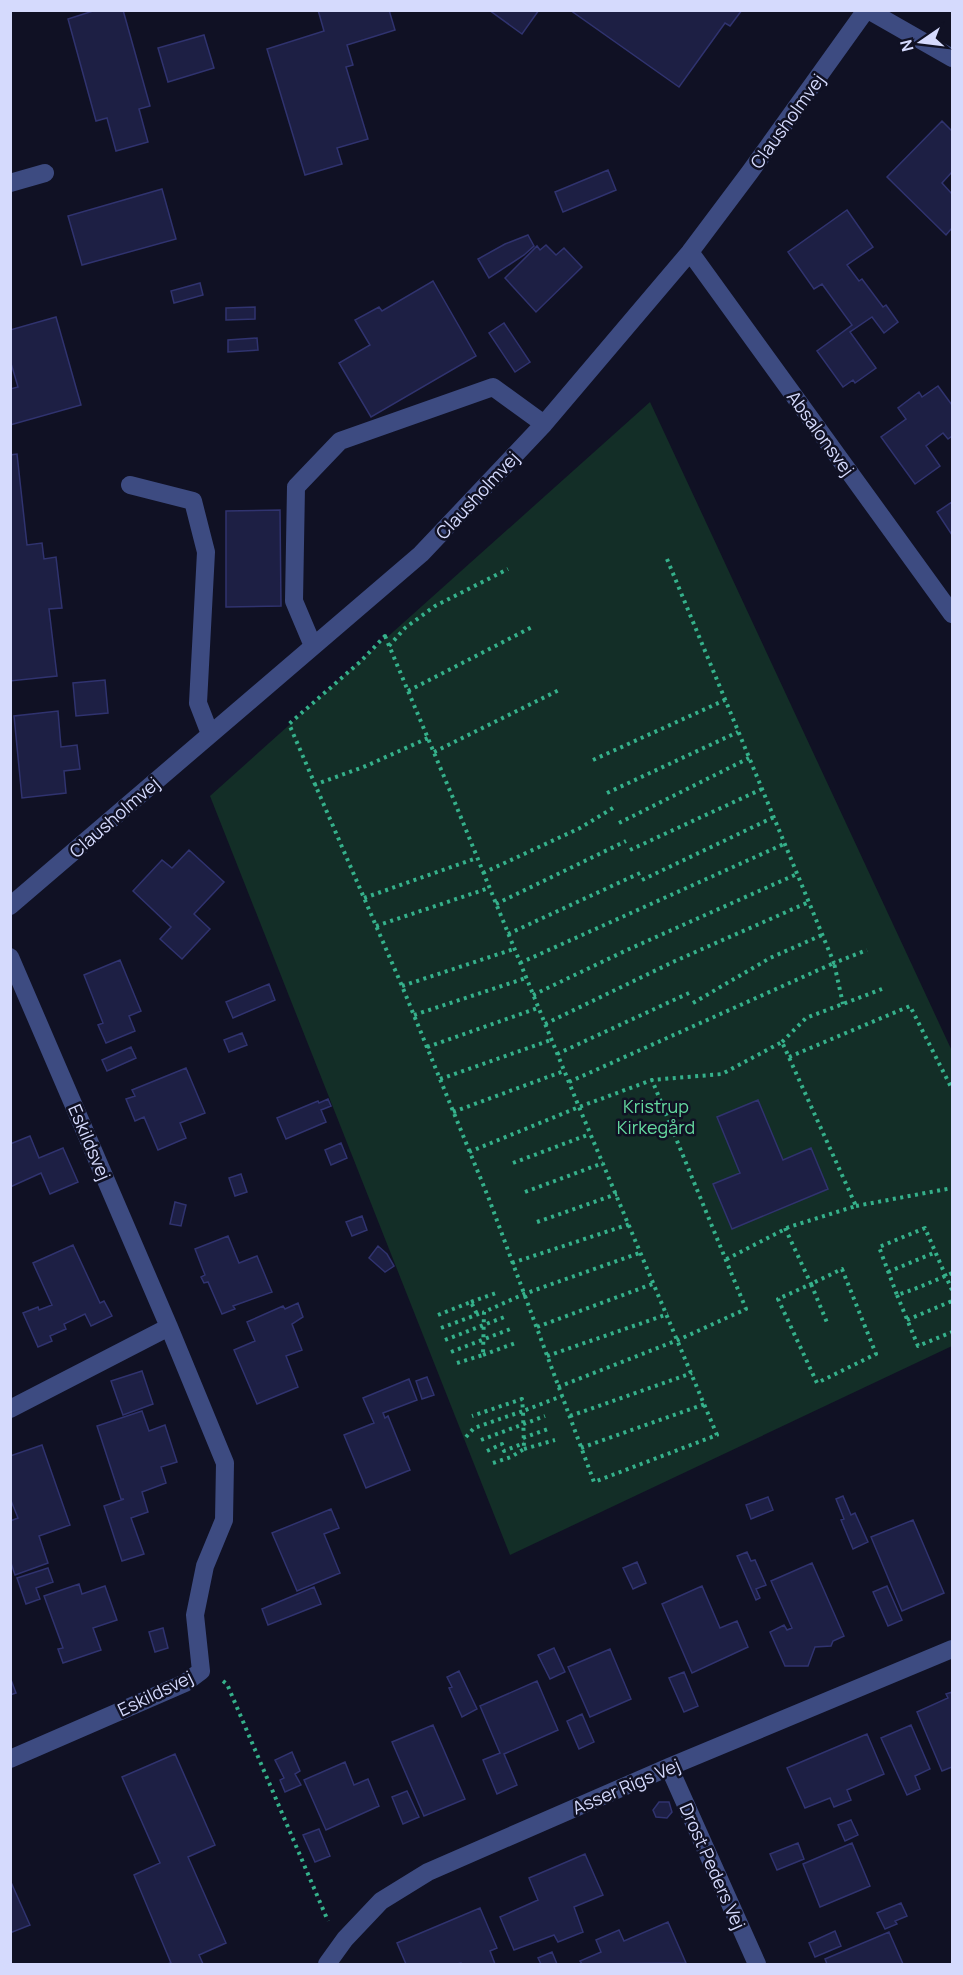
<svg xmlns="http://www.w3.org/2000/svg" width="963" height="1975" viewBox="0 0 963 1975" font-family="Manrope,sans-serif">
	<rect width="100%" height="100%" fill="#101124"/>
	<path fill="#132e27" d="M650,402l302,649v295l-442,209 -300,-759z"/>
	<path fill="#1d1f44" stroke="#30336f" stroke-width="1.5" d="M96,10h27l27,96 -11,3 9,33 -32,9 -9,-33 -11,3 -28,-102z
		M318,10h71l6,20 -48,15 6,20 -7,2 22,72 -31,9 5,16 -37,11 -38,-126 57,-18z
		M489,10h50l-17,24z
		M570,10h172l-12,16 -5,-3 -46,64z
		M204,35l10,33 -46,14 -10,-34z
		M942,121l10,10v41l-10,11 10,11v34l-6,7 -59,-58z
		M608,170l8,20 -53,22 -8,-20z
		M162,189l14,50 -94,26 -14,-49z
		M847,210l26,37 -26,18 12,16 3,-2 21,28 3,-2 12,17 -14,11 -12,-16 -22,15 26,36 -21,15 -2,-3 -10,7 -26,-36 35,-26 -30,-41 -8,5 -26,-37z
		M528,235l6,11 -10,9 -35,23 -11,-19 27,-15z
		M546,245l10,10 8,-7 18,19 -46,45 -31,-34 32,-32 3,4z
		M433,281l43,75 -105,61 -32,-54 31,-18 -15,-25 24,-13 3,4z
		M200,283l3,12 -29,8 -3,-12z
		M255,307v12l-29,1v-12z
		M56,317l25,88 -71,20v-36l8,-2 -8,-27v-30z
		M504,323l26,39 -15,10 -26,-39z
		M257,338l1,12 -30,2v-12z
		M938,386l14,19v31l-4,3 -5,-6 -17,13 14,20 -25,18 -34,-47 25,-18 -8,-11 21,-16 3,5z
		M17,454l10,91 15,-2 2,16 12,-2 6,51 -13,1 8,67 -47,5v-226z
		M952,502v33l-15,-23z
		M280,510l1,96 -55,1v-96z
		M105,680l3,33 -32,3 -3,-33z
		M58,711l3,36 16,-2 3,24 -16,2 2,22 -44,5 -8,-82z
		M189,850l35,32 -30,32 16,15 -28,30 -22,-20 11,-12 -38,-36 29,-31 10,8z
		M120,960l21,51 -12,5 6,15 -29,12 -8,-18 5,-2 -19,-48z
		M269,984l6,16 -42,18 -7,-16z
		M242,1033l5,12 -18,7 -5,-12z
		M131,1047l5,11 -29,13 -5,-11z
		M186,1068l19,45 -25,10 6,15 -28,12 -14,-33 -9,4 -9,-22 9,-3 -3,-6z
		M328,1099l3,7 -10,4 5,12 -40,17 -9,-21 41,-17 1,2z
		M758,1100l25,60 28,-12 17,41 -96,40 -19,-45 27,-11 -23,-56z
		M30,1136l9,22 24,-10 15,34 -28,12 -9,-21 -31,14v-43z
		M341,1143l6,15 -16,7 -6,-15z
		M241,1174l6,18 -12,4 -6,-18z
		M175,1202l11,3 -5,21 -11,-2z
		M362,1216l5,14 -15,6 -6,-14z
		M228,1236l11,27 18,-7 15,36 -39,14 2,3 -13,5 -14,-32 -4,1 -3,-6 4,-2 -10,-26z
		M73,1245l27,58 4,-2 8,15 -21,10 -6,-12 -21,10 2,5 -16,7 2,5 -14,6 -15,-34 15,-6 1,3 13,-5 -19,-42z
		M378,1246l9,8 7,12 -9,6 -16,-14z
		M298,1303l5,14 -11,7 10,26 -16,6 12,31 -41,17 -23,-54 21,-9 -8,-19 36,-16 2,3z
		M142,1371l11,33 -30,11 -12,-34z
		M427,1377l7,18 -12,4 -6,-18z
		M409,1379l8,21 -34,13 2,5 3,-2 22,54 -44,18 -22,-53 30,-12 -11,-25z
		M142,1411l7,20 16,-6 12,37 -16,5 5,16 -24,9 6,20 -17,6 13,36 -22,7 -18,-55 20,-7h-3l-24,-73z
		M42,1445l28,80 -31,11 9,27 -33,12 -4,-12 -1,-42 8,-3 -8,-20v-42z
		M843,1496l8,19 4,-2 13,29 -15,7 -12,-29 3,-1 -8,-20z
		M768,1497l5,13 -22,9 -5,-14z
		M331,1509l8,19 -15,6 16,39 -43,18 -25,-58z
		M913,1520l31,73 -42,18 -31,-74z
		M747,1552l4,9 4,-1 11,25 -10,4 4,9 -4,2 -19,-44z
		M637,1562l9,21 -13,6 -10,-21z
		M812,1563l32,73 -11,5 -2,5 -16,1 -7,19h-23l-15,-34 14,-7 3,5 5,-2 -21,-47z
		M48,1568l5,14 -17,6 4,11 -14,5 -9,-26z
		M79,1584l3,10 23,-8 12,34 -24,8 8,22 -38,13 -5,-14 5,-1 -19,-52z
		M702,1586l18,42 17,-7 11,26 -56,26 -30,-69z
		M887,1586l15,34 -14,6 -15,-34z
		M314,1587l7,17 -53,21 -6,-16z
		M163,1628l5,20 -13,4 -6,-20z
		M554,1648l11,24 -15,7 -12,-24z
		M610,1649l21,50 -41,18 -22,-50z
		M459,1671l18,38 -15,8 -13,-29 3,-1 -5,-10z
		M684,1672l14,34 -14,6 -15,-34z
		M10,1677l6,16 -6,2z
		M537,1681l21,49 -54,24 13,31 -20,9 -14,-34 17,-7 -20,-47z
		M952,1692v75l-10,4 -25,-59 31,-14 -2,-4z
		M582,1714l12,28 -15,7 -12,-28z
		M433,1725l32,74 -41,17 -32,-74z
		M911,1725l19,44 -15,7 5,13 -13,6 -26,-57z
		M867,1734l17,40 -37,16 4,10 -17,7 -4,-9 -25,10 -18,-40z
		M292,1752l8,19 -5,3 6,11 -16,7 -5,-12 4,-2 -9,-18z
		M175,1754l40,91 -27,12 38,86 -27,12 4,9h-36l4,-1 -37,-88 26,-12 -38,-86z
		M345,1762l9,23 14,-6 11,27 -53,24 -22,-50z
		M407,1791l12,26 -16,7 -11,-27z
		M659,1802h10l3,10 -5,6 -11,-1 -3,-7z
		M851,1820l7,15 -13,6 -7,-16z
		M319,1829l11,27 -15,6 -12,-27z
		M798,1843l6,16 -27,11 -7,-16z
		M852,1843l18,43 -50,21 -17,-43z
		M585,1854l18,41 -29,12 9,25 -25,10 -4,-7 -40,15 -14,-33 38,-17 -9,-22z
		M10,1880l20,45 -20,8z
		M901,1903l6,13 -12,5 2,3 -12,5 -8,-16z
		M480,1908l17,40 -7,3 5,13h-33l-1,-1 -4,1h-51l-9,-21z
		M668,1922l18,41 -104,1 -2,-3 21,-9 -5,-12 23,-10 5,11z
		M835,1931l6,15 -26,11 -6,-14z
		M889,1932l14,32h-76l-2,-5z
		M552,1952l5,12h-16l-3,-6z"/>
	<g fill="none" stroke-linecap="round" stroke-linejoin="round">
		<path stroke="#35b18b" stroke-width="4" stroke-dasharray="3 4.5" stroke-linecap="butt" d="M667,559l167,404 33,-13
			M385,636l68,162 126,309 138,328 -123,47 -105,-283 -87,-213 -113,-262 72,-63z
			M389,646l16,-18 30,-22 73,-37
			M408,691l126,-65
			M434,752l127,-63
			M593,760l132,-60
			M314,785l52,-19 62,-28
			M607,793l131,-61
			M619,823l130,-65
			M630,850l132,-61
			M483,873l97,-45 33,-20
			M642,880l132,-63
			M364,898l113,-40
			M496,904l130,-63
			M376,926l113,-38
			M508,934l132,-61
			M520,963l264,-119
			M402,986l112,-37
			M533,995l94,-45 170,-76
			M693,1003l77,-45 52,-23
			M414,1015l112,-37
			M545,1024l130,-63 134,-59
			M782,1042l24,-24 76,-29
			M427,1047l111,-39
			M557,1054l132,-61
			M789,1057l121,-51 42,83
			M440,1079l111,-39
			M569,1082l265,-119 9,41
			M453,1112l111,-41
			M469,1152l110,-45 73,-27 70,-6 60,-32 74,164 -67,21 -64,33
			M513,1163l77,-29
			M525,1192l78,-29
			M856,1206l96,-18
			M537,1222l80,-28
			M785,1228l26,56 -33,15 39,84 59,-29 -34,-85 -31,15 17,41
			M512,1263l118,-39
			M888,1272l48,-20
			M952,1273c-18,8 -36,16 -55,22l-18,-48 46,-19c9,21 18,42 27,62
			M897,1295l21,51 34,-14
			M471,1302l28,-10
			M438,1315l33,-13 6,12
			M907,1320l45,-19
			M537,1327l118,-44
			M441,1328l43,-16
			M445,1340l62,-24
			M451,1352l62,-24
			M483,1355l35,-13
			M547,1356l121,-42
			M457,1363l26,-8 1,-43 40,-18 118,-42
			M558,1387l120,-47 68,-31 -94,-229
			M570,1416l122,-43
			M466,1437l8,-9 49,-17 -1,-12 -50,17
			M523,1438l25,-9
			M481,1440l64,-24
			M581,1448l124,-44
			M524,1449l31,-9
			M487,1451l15,-7 2,7 20,-8
			M493,1463l18,-6 13,-8 -1,-38 39,-15
			M223,1681l4,3 101,237"/>
		<path stroke="#3d4b81" stroke-width="18" d="M868,10l84,48
			M10,183l35,-10
			M690,252l262,362
			M130,485l63,16 13,51 -8,151 12,31
			M313,646l-19,-45 2,-114 44,-46 153,-54 51,37
			M10,906l411,-352 123,-130 146,-172 60,-80 116,-162
			M10,957l159,370 56,136 -1,57 -19,46 -10,49 6,56 -16,12 -175,76
			M10,1409l159,-82
			M669,1767l88,197
			M327,1964l18,-25 36,-38 47,-29 241,-105 283,-118"/>
	</g>
	<g text-anchor="middle" dominant-baseline="central" stroke-width="5" stroke-linejoin="round" paint-order="stroke">
		<g font-size="18" fill="#d5dafd" stroke="#101124">
			<text transform="translate(787 121) rotate(-54)">Clausholmvej</text>
			<text transform="translate(821 433) rotate(54)">Absalonsvej</text>
			<text transform="translate(477 495) rotate(-47)">Clausholmvej</text>
			<text transform="translate(114 817) rotate(-41)">Clausholmvej</text>
			<text transform="translate(90 1142) rotate(67)">Eskildsvej</text>
			<text transform="translate(155 1693) rotate(-26)">Eskildsvej</text>
			<text transform="translate(626 1786) rotate(-23)">Asser Rigs Vej</text>
			<text transform="translate(713 1866) rotate(66)">Drost Peders Vej</text>
		</g>
		<g font-size="18" fill="#65daa0" stroke="#101124">
			<text x="656" y="1106">Kristrup<tspan x="656" dy="21">Kirkegård</tspan></text>
		</g>
	</g>
	<rect width="963" height="1975" fill="none" stroke="#d5dafd" stroke-width="24"/>
	<g transform="translate(921 42) rotate(256)" stroke="#101124" stroke-width="4.5" paint-order="stroke">
	<path d="M0-4.5L10 22L0 15L-10 22Z" fill="#d5dafd"/>
	<text y="-9" font-size="16" font-weight="bold" text-anchor="middle" fill="#d5dafd">N</text>
	</g>
</svg>
